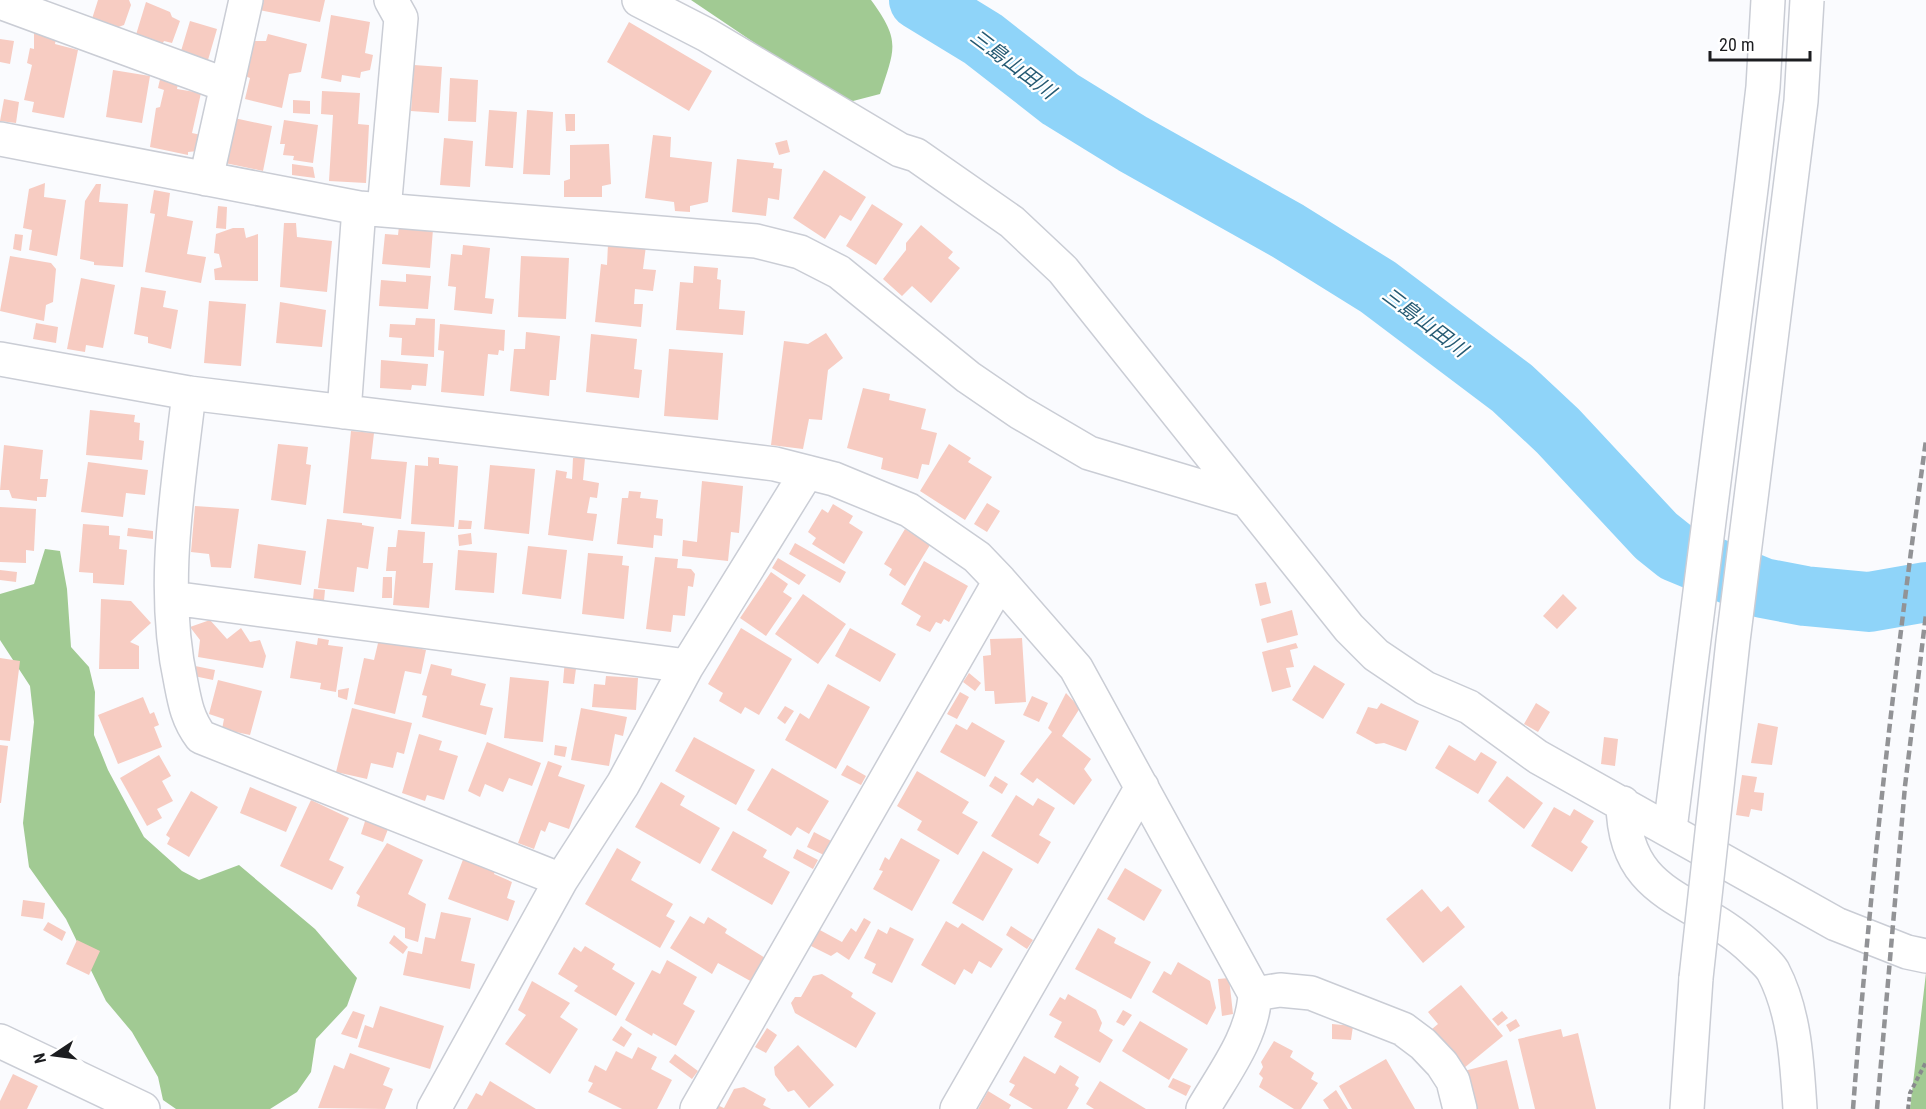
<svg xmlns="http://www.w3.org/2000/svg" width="1926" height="1109" viewBox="0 0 1926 1109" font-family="'Roboto Condensed','Noto Sans JP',sans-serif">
	<rect width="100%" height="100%" fill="#fafbfe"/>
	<path fill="#a1ca93" d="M691,0h180c30,41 24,48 9,94l-27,7 -29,-8 -32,-25z
		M45,549l15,2 7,38 4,58 18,20 6,25 -1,43 14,35 36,67 38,34 17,9 40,-15 76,64 42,49 -10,28 -31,33 -5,33 -14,20 -27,17h-94l-13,-9 -5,-23 -26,-45 -26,-31 -40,-82 -37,-52 -6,-44 11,-101 -4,-36 -30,-46v-46l34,-10z
		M1926,973v136h-16z"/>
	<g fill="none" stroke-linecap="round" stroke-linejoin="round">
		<path stroke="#8fd4f9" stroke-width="60" d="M919,0l64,39 77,60 73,45 155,87 90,56 134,101 46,43 98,105 20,16 87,36 42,8 64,6 57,-10"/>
	</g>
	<path fill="#f7ccc2" d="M98,0h31l2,5 -7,20 -11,4 -22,-7z
		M260,0h65l-5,22 -61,-12z
		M146,2l24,10 2,5 8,4 -8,22 -8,-2 -3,5 -26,-8z
		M331,15l39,7 -5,31 8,2 -3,15 -9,2 -1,6 -18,-3 -1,7 -20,-4z
		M190,21l27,8 -9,31 -27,-9z
		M629,22l83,49 -23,40 -82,-49z
		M34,28l23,5 -2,11 23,6 -14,68 -32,-6 2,-10 -10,-2 8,-35 -5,-2 3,-15 4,1z
		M268,34l39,10 -6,28 -12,2 -7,34 -37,-9 5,-21 -5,-2 8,-35h13z
		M0,39l14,2 -4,23 -10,-2z
		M414,65l28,2 -3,46 -28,-2z
		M113,70l37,6 -8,47 -36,-6z
		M161,75l18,3 -2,11 24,4 -9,40 9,2 -3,16 -10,1v3l-38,-8 6,-39 4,-1 4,-17 -6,-2z
		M450,78l28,2 -2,42 -28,-1z
		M322,91l38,2 -2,31 11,1 -3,58 -37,-2 4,-66 -12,-1z
		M4,99l15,3 -3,21 -16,-2z
		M293,100l17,1v13l-17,-1z
		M489,110l28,2 -4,56 -28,-2z
		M527,110l26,2 -3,63 -27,-1z
		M565,114h10v17h-9z
		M234,118l38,8 -9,45 -38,-8z
		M284,120l34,5 -5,38 -20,-3 1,-4 -11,-1 2,-11h-5z
		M653,135l18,2 -1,20 42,5 -4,40 -18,4v6l-15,-1 -1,-9 -29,-4z
		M444,138l29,3 -3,46 -30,-2z
		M787,140l3,12 -11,3 -4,-12z
		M609,144l2,40 -9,2v11h-38v-16l6,-2v-34z
		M737,159l37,4 -1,5 9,1 -3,31 -11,-2 -2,18 -34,-4z
		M292,164l21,3 2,11 -23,-3z
		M824,170l42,27 -15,24 -11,-6 -15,24 -32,-21z
		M45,183l-1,14 22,3 -9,56 -28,-6 3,-20 -9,-2 6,-39z
		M96,184h5l-2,18 29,2 -5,63 -29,-2v-3l-14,-3 5,-58z
		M154,190l16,3 -3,23 26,5 -6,33 19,3 -5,26 -56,-11 10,-58 -5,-1z
		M872,204l31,20 -27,41 -30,-19z
		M218,206l9,1 -1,22 -10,-1z
		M284,223h12l1,14 35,4 -5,51 -47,-5z
		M921,225l32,27 -5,6 12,10 -29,35 -19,-17 -10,10 -19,-17 23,-29v-7z
		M399,226l34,3 -3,39 -48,-4 3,-30 13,1z
		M233,228h11l2,10 12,-4v47l-43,-1 -1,-11 8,-2 -3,-13 -5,-1 2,-19z
		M15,234l8,1 -2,16 -8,-2z
		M608,244l38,2 -3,23 13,1 -3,21 -18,-2 -1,15h9l-2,23 -46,-5 6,-58 6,1z
		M463,245l27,3 -5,50 9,1 -2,15 -38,-4 2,-23 -8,-1 3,-32 11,1z
		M10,256l41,7 5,6 -3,33 -7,3 -2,16 -44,-10z
		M521,256l48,2 -3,61 -48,-2z
		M694,266l24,2 -1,11 4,1 -2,29 26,2 -2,24 -67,-5 4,-48 13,1z
		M406,274l25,2 -3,33 -49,-3 2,-26 25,2z
		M81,278l34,7 -12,63 -17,-3 -1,7 -18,-3z
		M141,287l25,4 -3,16 15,3 -7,39 -23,-6v-6l-14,-3z
		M209,301l37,3 -5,62 -37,-3z
		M280,302l46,8 -4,37 -46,-4z
		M416,318l19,1 -1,38 -33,-2 1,-17 -13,-1 1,-13 25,1z
		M36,323l22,4 -2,16 -23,-4z
		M440,324l65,6 -1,21 -5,-1 -1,5 -10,-1 -4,42 -43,-4 3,-41 -6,-1z
		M526,332l34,4 -4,44h-6l-1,16 -39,-5 4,-42h11z
		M826,333l17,25 -15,12 -6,50 -13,-1 -6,30 -32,-4 13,-104 24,3z
		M591,334l46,5 -3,30 8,1 -3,28 -53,-6z
		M669,349l54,4 -5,67 -54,-4z
		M381,360l47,4 -2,22 -14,-1 -1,5 -31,-2z
		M863,388l27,6 -1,6 37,9 -5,20 16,4 -8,32 -7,-1 -4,15 -37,-10 2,-11 -36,-10z
		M90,410l45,5 -1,7 6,1 -1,17 5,1 -2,19 -56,-5z
		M351,431l23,2 -3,26 36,3 -6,57 -58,-6z
		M278,444l30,3 -2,17 5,1 -5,40 -35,-5z
		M949,444l22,14 -3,4 24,15 -27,43 -45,-29z
		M4,445l39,5 -3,29h8l-2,18h-9v4l-25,-3 -3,-8h-9z
		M428,457l11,1v6l19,2 -4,61 -43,-3 4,-59 13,1z
		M573,458h12l-2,22 16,3 -2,15 -7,-1 -3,16 10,1 -4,27 -45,-6 8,-65 11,2 -1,6 6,1z
		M88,462l60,8 -3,25 -19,-2 -3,24 -42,-5z
		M490,465l45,4 -6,65 -45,-5z
		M702,481l41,5 -4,47 -8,-1 -3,29 -46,-5 1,-16 14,2z
		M629,491l12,1 -1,6 18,2 -2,18 7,1 -1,17 -8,-1 -1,13 -36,-4 5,-46h6z
		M987,503l13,8 -13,21 -13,-8z
		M833,504l20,12 -4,7 14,9 -19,32 -32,-20 4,-6 -8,-6 14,-23 6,4z
		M195,506l44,3 -8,59 -20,-1 -2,-13 -18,-2z
		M0,507l36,2 -2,42 -8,-1v13l-26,-1z
		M327,519l35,4v2l12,2 -6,42 -11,-2 -3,25 -36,-4z
		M459,520l13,1 -1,8h-13z
		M83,524l26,2v9l11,1 -1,13 8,1 -3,35 -31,-2v-10l-14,-1z
		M128,528l25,3v8l-26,-3z
		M905,529l25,16 -25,41 -16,-11 3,-6 -8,-5z
		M398,530l27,2 -2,31h10l-4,45 -36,-3 3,-34h-10l2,-24h8z
		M471,533l1,11 -13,2 -1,-11z
		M795,543l51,29 -6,11 -51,-29z
		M258,544l48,7 -5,34 -47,-7z
		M528,546l39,4 -6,49 -39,-5z
		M458,550l39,3 -3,40 -39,-3z
		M588,553l35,3 -1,9 7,1 -5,53 -42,-5z
		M655,557l23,2 -1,9 14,1 4,5 -2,13 -5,-1 -3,30 -12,-1 -2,17 -25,-3z
		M778,558l28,17 -7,10 -27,-17z
		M924,561l44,25 -19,36 -5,-3 -3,5 -5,-2 -6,10 -14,-7 5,-9 -20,-12z
		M0,570l17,2 -1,10 -16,-2z
		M771,572l17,12 -5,8 9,6 -26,38 -26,-18z
		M383,577h9v21h-10z
		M1266,582l5,21 -11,3 -5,-22z
		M314,589l11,1 -1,11 -11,-2z
		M803,594l43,30 -28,40 -43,-30z
		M1563,594l14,14 -20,21 -14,-13z
		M101,599l30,2 20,22 -21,19 9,4v23h-40z
		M1292,610l6,25 -31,8 -6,-24z
		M210,620l17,19 14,-11 9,14 10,-2 6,16 -3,12 -65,-11 2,-17 -10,-13z
		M741,628l51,31 -33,56 -14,-8 -4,7 -22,-13 4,-8 -15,-9z
		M850,628l46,26 -16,28 -45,-26z
		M318,638l11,2 -1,5 15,2 -7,45 -16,-3 1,-6 -31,-5 6,-37 21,4z
		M1022,638l4,64 -31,2 -1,-13h-9l-2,-35 8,-1 -1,-16z
		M379,639l47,11 -5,24 -16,-3 -10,43 -41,-10 10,-46 10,2z
		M1296,643l2,5 -8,2 4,17 -8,1 5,19 -19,5 -10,-40z
		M0,658l20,3 -10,80 -10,-1z
		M565,659l12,2 -3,23 -11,-1z
		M431,664l21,5 -1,6 35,9 -6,21 13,3 -7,27 -64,-18 5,-21 -5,-1z
		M1314,665l31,19 -22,35 -31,-19z
		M195,666l20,4 -2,10 -19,-4z
		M969,673l12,10 -6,8 -12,-9z
		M606,676l32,2 -2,32 -44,-3 2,-23 11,1z
		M510,677l39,4 -6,61 -39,-4z
		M218,680l44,11 -12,44 -28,-6 2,-10 -15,-5z
		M828,684l42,23 -34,62 -51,-29 15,-27 9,6z
		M349,688l-2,12 -9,-3v-7z
		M960,692l9,5 -12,22 -10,-5z
		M1066,693l14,15 -18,28 29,23 -7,10 8,11 -18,25 -37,-27 -4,5 -13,-9 32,-42 -4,-4z
		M1032,696l16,7 -9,19 -16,-7z
		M143,697l7,17 4,-2 5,13 -5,2 8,20 -44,17 -20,-49z
		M1381,703l38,18 -13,30 -22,-8 -8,1 -20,-11 12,-26 9,2z
		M1536,703l14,9 -12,20 -14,-8z
		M785,706l9,5 -9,13 -8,-6z
		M352,708l60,15 -8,31 -7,-2 -4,16 -22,-5 -4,16 -31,-7z
		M581,708l46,9 -4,19 -8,-2 -6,32 -38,-6z
		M972,722l33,19 -20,36 -45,-25 16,-28 11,6z
		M1758,723l20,4 -6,38 -21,-2z
		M419,734l23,7 -3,9 19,6 -14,44 -17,-5 -2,6 -23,-8z
		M694,737l61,33 -19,35 -61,-34z
		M1604,737l14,2 -3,27 -14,-2z
		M487,742l54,21 -9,23 -23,-8 -6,14 -18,-8 -5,13 -12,-6z
		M0,745l8,1 -7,57h-1z
		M555,745l12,2 -2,10 -11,-2z
		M1449,745l26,16 6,-9 16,10 -19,32 -43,-26z
		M159,755l12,21 -9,5 11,20 -16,8 5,9 -15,8 -27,-48z
		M548,761l14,5 -4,10 27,9 -16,44 -20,-7 -4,10 -4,-2 -7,19 -16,-6z
		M847,765l19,11 -5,9 -20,-10z
		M772,768l57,33 -20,33 -12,-7 -6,9 -44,-26z
		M917,771l52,31 -7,11 16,9 -20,33 -41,-25 5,-9 -25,-15z
		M1742,775l15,2 -3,15 10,1 -2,18 -11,-2 -2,8 -13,-2z
		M995,776l13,8 -6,10 -13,-8z
		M1507,776l36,27 -19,26 -36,-28z
		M661,782l24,14 -5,9 40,23 -20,36 -65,-37z
		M250,787l47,20 -11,25 -46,-19z
		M191,791l27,16 -29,50 -22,-13 3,-6 -4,-3z
		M1016,795l17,11 5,-8 17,10 -16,27 12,7 -13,22 -47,-28z
		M311,800l38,18 -20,42 15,7 -12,23 -52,-24z
		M1554,807l16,9 4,-7 20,12 -13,21 7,5 -16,25 -41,-26z
		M367,815l23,9 -7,18 -22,-8z
		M733,831l34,19 -4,7 27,15 -18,33 -61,-35z
		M814,832l19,10 -7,14 -19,-9z
		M901,838l39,22 -28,51 -39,-22 10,-18 -4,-1 6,-13 4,3z
		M387,843l36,17 -15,34 18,10 -8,38 -13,-4v-10l-48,-22 3,-10 -4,-3z
		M617,848l24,14 -10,18 42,24 -7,12 9,5 -15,27 -75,-44z
		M797,849l21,11 -5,9 -20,-11z
		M983,851l30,18 -30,52 -31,-18z
		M464,857l32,12 -2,5 18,8 -5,16 8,3 -7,20 -60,-22z
		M1125,868l37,22 -18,31 -37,-22z
		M1422,889l19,23 7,-6 17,21 -42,36 -37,-44z
		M23,900l22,3 -2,16 -22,-3z
		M441,912l30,6 -10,43 14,3 -5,25 -67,-14 5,-24 14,3 3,-17 10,2z
		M690,916l14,8 4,-7 19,12 -2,4 42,26 -13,24 -36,-20 -6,11 -42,-26z
		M864,918l7,4 -22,38 -12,-8 -6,4 -22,-11 9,-16 24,13 9,-14 5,4z
		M946,921l12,7 4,-5 41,26 -12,19 -12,-7 -7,13 -8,-5 -9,16 -34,-20z
		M48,922l18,10 -4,9 -19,-11z
		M1011,926l22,14 -6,9 -21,-14z
		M890,927l24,12 -22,44 -20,-10 4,-9 -12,-6 14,-29 9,5z
		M1098,928l18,10 -2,5 37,19 -20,37 -56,-30z
		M394,935l14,12 -5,7 -14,-11z
		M77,940l23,11 -11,24 -23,-11z
		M585,946l30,18 -3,5 23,14 -19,33 -42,-25 4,-5 -20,-12 16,-27 7,5z
		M667,960l30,17 -14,27 12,7 -19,35 -23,-13 -1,3 -27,-16 27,-50 8,4z
		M1178,962l32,19 6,27 -9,17 -55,-33 12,-21 7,4z
		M822,974l31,19 -2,4 25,16 -20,35 -61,-35 -4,-10 4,-6h6l12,-21z
		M1229,978l4,36 -11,2 -4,-37z
		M532,981l38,22 -10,14 18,12 -28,45 -45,-30 21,-29 -8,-5z
		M1461,985l42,51 -39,32 -32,-39 6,-5 -10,-12z
		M1068,994l28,16 6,13 -3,8 14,9 -13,23 -46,-26 8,-15 -13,-7 11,-18 5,3z
		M380,1006l64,20 -14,43 -72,-22 7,-22 8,3z
		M1123,1010l9,5 -8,11 -8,-4z
		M353,1011l12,4 -8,24 -16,-5z
		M1502,1011l6,7 -10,8 -6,-7z
		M1516,1019l4,7 -10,6 -4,-7z
		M1140,1021l48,28 -19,31 -47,-29z
		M1332,1024l21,2 -2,14 -19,-1z
		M621,1026l11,8 -8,13 -12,-7z
		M767,1028l10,7 -11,18 -11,-6z
		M1561,1029l2,8 15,-4 18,76h-61l-17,-70z
		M1274,1041l19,10 -3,6 24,16 -3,6 7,4 -17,26h-7l-35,-22 4,-9 -4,-4 4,-7 -2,-5z
		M798,1045l36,40 -25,23 -15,-18 -6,2 -13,-17 -1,-8z
		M638,1047l19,10 -6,12 21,11 -15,29h-35l-34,-17 5,-9 -5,-2 7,-16 11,6 10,-20 16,8z
		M350,1053l40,15 -7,17 10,4 -8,20 -67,-1 16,-43 10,4z
		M675,1054l23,17 -6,8 -23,-17z
		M1024,1056l31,18 5,-9 19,12 -4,8 4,3 -12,21h-34l-24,-14 6,-10 -6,-3z
		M1386,1059l29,50h-63l-13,-23z
		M1507,1060l12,49h-45l-10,-38z
		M13,1074l25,12 -11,23h-27v-8z
		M1173,1078l18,8 -5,10 -18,-9z
		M490,1081l46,28h-69l9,-16 6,3z
		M1100,1081l46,28h-52l-8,-5z
		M744,1087l22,12 -3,6 8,4h-56l2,-4 7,3 10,-19z
		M1336,1090l12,19h-19l-6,-9z
		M988,1091l23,14 -2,4h-31z"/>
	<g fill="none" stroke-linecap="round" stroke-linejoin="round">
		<g stroke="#cacdd5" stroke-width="36">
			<path id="street" d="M639,0l68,35 193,115 16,5 96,67 51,48 286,358 27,27 49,33 44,19 69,50 298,167 71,28 19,4
				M0,2l226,83
				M0,139l359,69 397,33 44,11 39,20 129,105 51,35 70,41 157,47
				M206,179l40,-179
				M384,210l17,-192 -10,-18
				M0,359l189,34 586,71 59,15 75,31 68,47 23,24 76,87 179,326c-2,42 -31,79 -52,115
				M189,393c-11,96 -29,194 -8,290 4,21 7,37 20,54l360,143
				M344,412l15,-204
				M172,598l515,68
				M1623,803c1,98 75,93 131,148 6,6 15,13 19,20 22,42 24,92 27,138
				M1670,829l82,-648 11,-94 5,-87
				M1255,994l25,-4 31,3 92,36 20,15 19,20 11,17 7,28
				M0,1041l143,68
				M434,1109l127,-229 62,-96 64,-118 120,-194
				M697,1109l303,-528
				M957,1109l185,-322"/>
		</g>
		<g stroke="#cacdd5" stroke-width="36">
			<path id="secondary" d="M1687,1109l9,-131"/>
		</g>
		<path stroke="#898a8d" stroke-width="4" stroke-dasharray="4.5 3" stroke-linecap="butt" d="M1908,1109l2,-16 16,-31"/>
		<use href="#street" stroke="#fff" stroke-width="33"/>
		<use href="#secondary" stroke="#fff" stroke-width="33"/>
		<path stroke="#929396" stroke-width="4.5" stroke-dasharray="9 4.5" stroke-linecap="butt" d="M1853,1109c17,-224 42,-446 73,-669
			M1877,1109l28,-323 21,-172"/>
		<g stroke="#cacdd5" stroke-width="36" stroke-linecap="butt">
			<path id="secondary-bridge" d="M1696,978l37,-337 68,-540 6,-101"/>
		</g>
		<use href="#secondary-bridge" stroke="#fff" stroke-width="33"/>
	</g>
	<g text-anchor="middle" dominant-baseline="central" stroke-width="4.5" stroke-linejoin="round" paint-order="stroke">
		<g font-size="20" font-style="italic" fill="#255a73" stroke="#fff">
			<text transform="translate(1013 64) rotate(37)">三島山田川</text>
			<text transform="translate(1425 322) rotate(37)">三島山田川</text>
		</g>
	</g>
	<g transform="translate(54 1055) rotate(257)" stroke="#ffffff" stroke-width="4.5" paint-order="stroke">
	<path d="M0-4.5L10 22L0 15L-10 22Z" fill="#1c1d20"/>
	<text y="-9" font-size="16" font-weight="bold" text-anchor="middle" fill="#1c1d20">N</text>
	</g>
	<path d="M1710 51v9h100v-9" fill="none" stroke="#1c1d20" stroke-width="3"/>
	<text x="1719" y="51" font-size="18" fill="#1c1d20" stroke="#ffffff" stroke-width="4.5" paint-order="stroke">20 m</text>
</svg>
